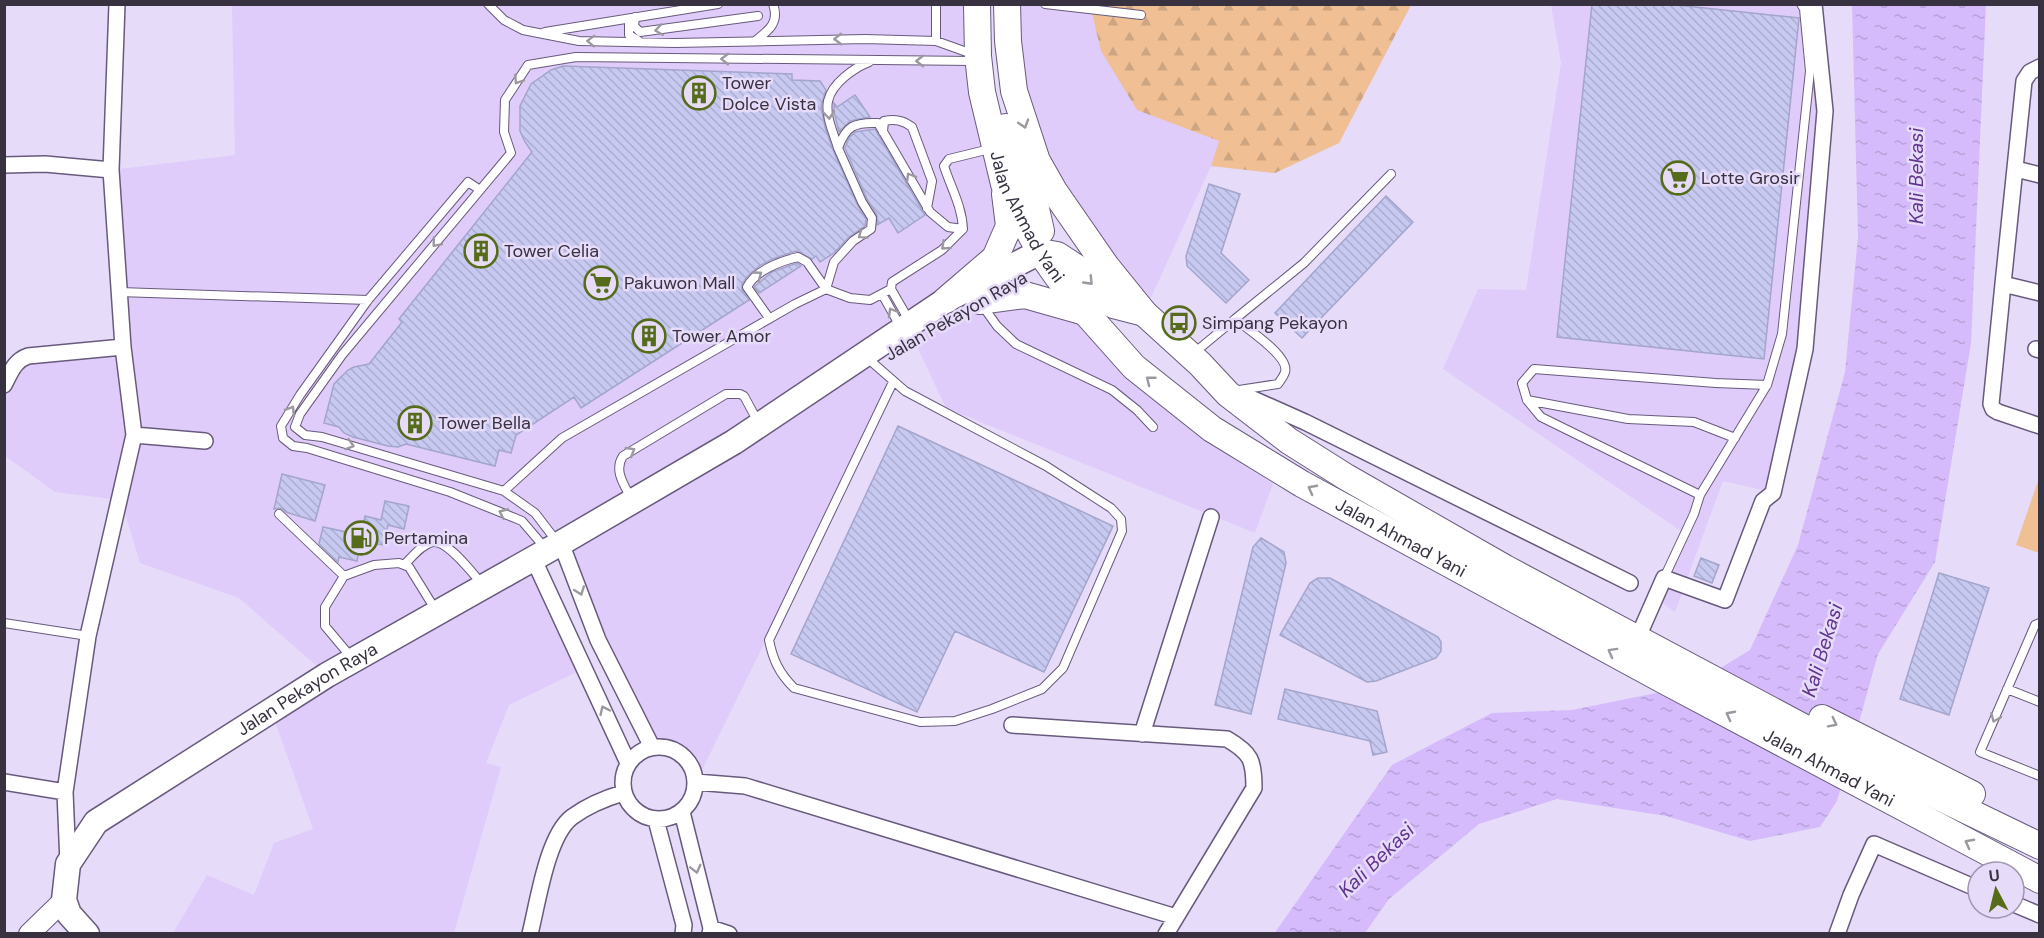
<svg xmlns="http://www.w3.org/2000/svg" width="2044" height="938" viewBox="0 0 2044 938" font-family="'DM Sans',sans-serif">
	<defs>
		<pattern id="forest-firs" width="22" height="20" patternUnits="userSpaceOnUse" patternTransform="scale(1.5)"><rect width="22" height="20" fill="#f0c094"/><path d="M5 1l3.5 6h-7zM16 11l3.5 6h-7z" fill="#cea581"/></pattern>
		<pattern id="water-ripples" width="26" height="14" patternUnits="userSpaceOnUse" patternTransform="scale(1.5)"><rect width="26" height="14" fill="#d5bbfb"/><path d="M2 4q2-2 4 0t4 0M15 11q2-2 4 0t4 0" fill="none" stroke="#b7a1d8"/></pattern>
		<pattern id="building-back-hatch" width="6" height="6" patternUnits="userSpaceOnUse" patternTransform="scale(1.5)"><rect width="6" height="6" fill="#c8c9f1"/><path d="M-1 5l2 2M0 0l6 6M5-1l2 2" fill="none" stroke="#acadd0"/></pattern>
	</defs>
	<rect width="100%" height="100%" fill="#e7dbfa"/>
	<path fill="#dfccfa" d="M232,5h745l32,221 -136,137 20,19 -197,400 -4,-15 -10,-12 -14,-8h-16l-90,-204 -28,15 51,110 -76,37 -23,58 15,4 -47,166h-281l34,-58 47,20 20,-52 39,-14 -42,-119 56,-35 -88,-77 -99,-35 -19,-63 -66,-8 -50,-36 -1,-71 16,-26 103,-12 -12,-177 124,-15z
		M1007,5h404l-72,138 -64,30 -64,-7 -67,147 -99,-141z
		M1551,5h259l11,106 -22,237 -28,144 -48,-11 -48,131 -20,-14 29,-65 -241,-164 35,-80 48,1 35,-227z
		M979,301l81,6 218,163 -23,63 -309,-125 -33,-70z"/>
	<path fill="url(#forest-firs)" d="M1090,5h321l-72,138 -64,30 -64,-7 8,-25 -82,-31 -36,-59z"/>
	<path fill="#f0c094" d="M2039,478v75l-23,-8z"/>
	<path fill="url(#water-ripples)" d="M1852,5h134l-15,338 -36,219 -57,92 -41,147 -17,26 -70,14 -84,-25 -109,-17 -78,25 -90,75 -24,34 -91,1 118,-169 100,-52 80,-3 119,-24 59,-36 48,-105 47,-173 13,-135z"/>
	<path fill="url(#building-back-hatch)" stroke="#a3a5cb" stroke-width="1.5" d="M1592,4h75l132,14 -35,341 -207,-22z
		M563,66l229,8v6l28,1 6,9 -5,16 4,21 8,23 24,54 9,15 -1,7 -16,11 -15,16 -14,9 -4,-6 -4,3 -16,-8 -21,7 -16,8 -12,11 -5,7v6l7,10 -168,108 -7,-11 -58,38 -5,18 -12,-3 -4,16 -89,-22 -8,3 -10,-1 -35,-9 -9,-4 -5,-6 -15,-4 10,-39 14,-14 6,-3 15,-3 33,-42 -3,-3 133,-167 -7,-10 -5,-11v-25l11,-22 20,-14z
		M855,95l15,22 -20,4 -11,11 -5,-20v-9l3,4z
		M875,129l50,86 -27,18 -9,-15 -12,7v-10l-10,-16 -22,-51 4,-10 6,-6z
		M1209,184l31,10 -19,59 28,27 -23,23 -39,-37 -1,-10z
		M1386,196l27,26 -111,116 -27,-25z
		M797,263l4,3 -42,27 -5,-6 18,-15z
		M898,426l215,100 -69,146 -89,-41 -38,81 -126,-58z
		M282,474l43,11 -10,36 -29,-9 -5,-4 -7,1z
		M385,501l24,5 -5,23 -16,-4 -5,20 -22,-4 -4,20 -18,-4 -1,5 -19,-18 4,-17 38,8 4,-19 16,4z
		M1261,538l23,14 2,11 -35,151 -36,-9 38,-158z
		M1701,558l18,7 -7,18 -18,-7z
		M1939,573l50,15 -40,127 -49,-16z
		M1318,578h12l108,59 3,5v9l-5,7 -60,23 -9,1 -87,-47 30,-52z
		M1285,689l92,22 10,41 -14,3 -3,-14 -92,-22z"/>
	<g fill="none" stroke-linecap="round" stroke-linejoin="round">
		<g stroke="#685a7c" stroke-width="10">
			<path id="service" d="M488,4l16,16 19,10 56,11 96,2 190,-4 71,2 39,14
				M936,4v37
				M1045,4l96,11
				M635,17l-1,9 6,6 118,-16
				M635,17l-6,7v11l10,6
				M545,32l173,-28
				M755,41c13,-10 25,-18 18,-37
				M883,132l1,-11c11,-2 19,-1 28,6l20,54 -5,27
				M838,148c-4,-14 -13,-32 -10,-47 4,-18 26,-33 41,-39
				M480,190l-12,-8 -100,118 -68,95 -19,31 2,12 10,8 14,2 143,44 55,22 17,7 24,28
				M119,292l249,8
				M882,294l18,32
				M982,305l15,21 19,18 96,46 25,20 16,17
				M769,318l-22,-31c9,-17 34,-26 51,-30l9,5 19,27 24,9 20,2 21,-11
				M1235,319l69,-56 87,-89
				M910,322l-19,-33 1,-7 50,-32 21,-21c-1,-23 -12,-41 -19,-63l5,-7 41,-10
				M1194,353l41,-34c11,9 55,37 50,53 -1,4 -5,9 -7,12l-39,6
				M873,363l32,28 141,75 65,42 10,11 1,12 -59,137 -21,21 -50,20 -37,12 -35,1 -126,-34c-15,-15 -21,-28 -25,-48l124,-258
				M1527,400l101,19 66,3 41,16
				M504,491l58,-53 233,-134 31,-15 8,-27 19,-21 18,-12 1,-11 -10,-16 -24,-54c8,-22 16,-26 40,-25l52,89 18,15 15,2
				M1700,495l-159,-78 -14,-17 -5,-17 12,-14 182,14 51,2
				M632,500c-7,-14 -19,-29 -9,-44l103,-62h14l4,2 14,26
				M279,514l65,62
				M558,543l-23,-30 -31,-22 -182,-54 -17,-2 -10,-8 5,-13 42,-59 169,-202 -7,-21 1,-32 23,-35 48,-8 398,4
				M404,565c8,-8 18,-21 29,-23 15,-2 40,32 49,42
				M1664,578l30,-64 6,-19 67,-110 15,-51 28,-263 -6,-62 -3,-5
				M4,623l84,13
				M2040,623l-5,2 -55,127 60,24
				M351,657l-26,-31v-19l19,-31 30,-11 25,-2 10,4 26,42
				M2007,689l33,13"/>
		</g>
		<g stroke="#685a7c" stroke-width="18">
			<path id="minor" d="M4,165l41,-1 66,6
				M2016,169l24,6
				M2003,284l21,-203 6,-9 10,-5
				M2040,293l-37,-9 -12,120 2,5 5,3 42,14
				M2036,349l4,1
				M4,385c7,-13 10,-24 24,-29l95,-9
				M1242,394l63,28 325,161
				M134,435l71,6
				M561,543l37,97 54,107
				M533,558l95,205
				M1642,628l22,-50 61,22 38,-99 10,-8 32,-144 20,-238 -11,-107
				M1012,725l215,14c24,14 27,21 27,49l-88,146
				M1142,734l69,-217
				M623 783a36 36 0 1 1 72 0a36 36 0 1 1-72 0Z
				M4,782l61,10
				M696,782l49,4 431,131
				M682,812l29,116 -1,6
				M656,820l28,105 -1,9
				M68,863l-3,-71 23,-156 46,-201 -11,-88 -12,-177 6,-166
				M2014,904l26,11
				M711,928l18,6
				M530,934c8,-32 17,-98 42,-117 15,-11 34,-19 51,-24
				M1837,934l14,-39 23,-51 104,45"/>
		</g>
		<g stroke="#685a7c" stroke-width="22">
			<path id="tertiary" d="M29,934l35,-34"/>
		</g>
		<g stroke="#685a7c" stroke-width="27">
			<g id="primary">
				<path id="s1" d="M87,934l-18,-20 -5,-14 4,-36 28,-42 231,-147 234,-132 173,-101 212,-142 94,-48"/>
			</g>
		</g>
		<g stroke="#685a7c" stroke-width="28">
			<g id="trunk">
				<path id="s2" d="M977,4l1,52 4,36 22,92 36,68 17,24 28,36 49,55 78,62 90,55 361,196 377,200"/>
				<path d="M1007,4l1,37 6,50 23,70 17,30 52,75 38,47 56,51 28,30 61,47 57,36 159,91 384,205 151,73"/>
				<path d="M1006,127l12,38 18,44 5,22"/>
				<path d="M1040,252l17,3 20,13 36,37 31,8"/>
				<path d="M946,300l49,-42 14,-32 -4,-32"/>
				<path d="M979,301l46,-6 60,17"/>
				<path d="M1822,718l150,76"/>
			</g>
		</g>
		<use href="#service" stroke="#fff" stroke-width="8"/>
		<use href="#minor" stroke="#fff" stroke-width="15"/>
		<use href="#tertiary" stroke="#fff" stroke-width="20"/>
		<use href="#primary" stroke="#fff" stroke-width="24"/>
		<use href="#trunk" stroke="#fff" stroke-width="26"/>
	</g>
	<defs><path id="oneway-chevron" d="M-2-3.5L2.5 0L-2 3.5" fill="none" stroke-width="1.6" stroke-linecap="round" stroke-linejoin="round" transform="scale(1.5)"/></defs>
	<g stroke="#9b98a0">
		<use href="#oneway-chevron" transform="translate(659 30) rotate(172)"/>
		<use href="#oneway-chevron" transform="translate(838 39) rotate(179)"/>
		<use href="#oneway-chevron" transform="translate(591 41) rotate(-178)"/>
		<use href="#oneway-chevron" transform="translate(725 59) rotate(-179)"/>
		<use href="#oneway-chevron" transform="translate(920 61) rotate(-180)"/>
		<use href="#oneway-chevron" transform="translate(518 80) rotate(123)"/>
		<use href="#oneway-chevron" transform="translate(829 115) rotate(83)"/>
		<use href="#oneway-chevron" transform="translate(1024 124) rotate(72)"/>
		<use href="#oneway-chevron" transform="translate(910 177) rotate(-120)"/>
		<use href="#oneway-chevron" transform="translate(862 235) rotate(145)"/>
		<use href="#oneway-chevron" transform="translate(436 243) rotate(130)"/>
		<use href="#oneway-chevron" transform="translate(945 246) rotate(138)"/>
		<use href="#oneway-chevron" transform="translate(758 275) rotate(-36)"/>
		<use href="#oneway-chevron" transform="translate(1089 281) rotate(46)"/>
		<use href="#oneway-chevron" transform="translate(892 312) rotate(-120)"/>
		<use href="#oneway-chevron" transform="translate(1150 380) rotate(-142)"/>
		<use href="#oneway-chevron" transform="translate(291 410) rotate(-58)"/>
		<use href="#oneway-chevron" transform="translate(350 445) rotate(16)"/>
		<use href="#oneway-chevron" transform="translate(631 451) rotate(-31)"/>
		<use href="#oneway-chevron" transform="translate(1312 489) rotate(-152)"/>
		<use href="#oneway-chevron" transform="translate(503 513) rotate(-157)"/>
		<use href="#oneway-chevron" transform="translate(580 591) rotate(70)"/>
		<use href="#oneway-chevron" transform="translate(1612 652) rotate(-151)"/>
		<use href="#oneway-chevron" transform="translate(604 710) rotate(-115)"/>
		<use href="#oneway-chevron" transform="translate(1730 715) rotate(-152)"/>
		<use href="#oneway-chevron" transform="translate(1995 718) rotate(113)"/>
		<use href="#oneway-chevron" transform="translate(1833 723) rotate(27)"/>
		<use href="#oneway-chevron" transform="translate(1969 843) rotate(-152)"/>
		<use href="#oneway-chevron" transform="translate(696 869) rotate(76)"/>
	</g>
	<defs>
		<g id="building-ring" transform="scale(1.725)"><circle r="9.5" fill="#e7dbfa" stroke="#566c1b" stroke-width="1.5"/><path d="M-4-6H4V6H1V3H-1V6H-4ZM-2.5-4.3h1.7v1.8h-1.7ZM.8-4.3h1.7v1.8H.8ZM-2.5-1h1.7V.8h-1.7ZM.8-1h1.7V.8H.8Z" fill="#566c1b"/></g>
		<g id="supermarket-ring" transform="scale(1.725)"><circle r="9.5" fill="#e7dbfa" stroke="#566c1b" stroke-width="1.5"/><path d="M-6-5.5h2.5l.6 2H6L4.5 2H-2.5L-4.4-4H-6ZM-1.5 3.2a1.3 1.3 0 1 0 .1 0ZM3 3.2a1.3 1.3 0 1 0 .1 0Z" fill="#566c1b"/></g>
		<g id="bus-ring" transform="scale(1.725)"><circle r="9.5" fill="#e7dbfa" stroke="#566c1b" stroke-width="1.5"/><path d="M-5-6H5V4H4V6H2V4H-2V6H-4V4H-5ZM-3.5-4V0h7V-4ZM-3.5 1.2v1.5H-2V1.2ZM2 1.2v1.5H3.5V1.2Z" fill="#566c1b"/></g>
		<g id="fuel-ring" transform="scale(1.725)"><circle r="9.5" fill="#e7dbfa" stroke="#566c1b" stroke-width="1.5"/><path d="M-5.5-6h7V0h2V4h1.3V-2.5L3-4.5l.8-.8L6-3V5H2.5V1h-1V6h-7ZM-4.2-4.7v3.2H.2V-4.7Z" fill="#566c1b"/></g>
	</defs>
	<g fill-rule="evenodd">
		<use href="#building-ring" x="699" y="93"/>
		<use href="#supermarket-ring" x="1678" y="178"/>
		<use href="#building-ring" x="481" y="251"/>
		<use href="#supermarket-ring" x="601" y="283"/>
		<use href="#bus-ring" x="1179" y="323"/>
		<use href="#building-ring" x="649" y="336"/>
		<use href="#building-ring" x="415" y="423"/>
		<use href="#fuel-ring" x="361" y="538"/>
	</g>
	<g text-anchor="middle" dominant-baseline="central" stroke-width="5" stroke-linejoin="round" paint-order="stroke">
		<g font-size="18" fill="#373140" stroke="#e7dbfa" text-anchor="start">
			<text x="722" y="83">Tower<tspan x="722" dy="21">Dolce Vista</tspan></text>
			<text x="1701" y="178">Lotte Grosir</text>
			<text x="504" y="251">Tower Celia</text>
			<text x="624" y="283">Pakuwon Mall</text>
			<text x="1202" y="323">Simpang Pekayon</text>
			<text x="672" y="336">Tower Amor</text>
			<text x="438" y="423">Tower Bella</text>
			<text x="384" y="538">Pertamina</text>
		</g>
		<g font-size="18" fill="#373140" stroke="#e7dbfa">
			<text stroke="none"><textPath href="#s2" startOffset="222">Jalan Ahmad Yani</textPath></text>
			<text transform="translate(956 316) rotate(-30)">Jalan Pekayon Raya</text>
			<text stroke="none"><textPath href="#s2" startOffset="726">Jalan Ahmad Yani</textPath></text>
			<text stroke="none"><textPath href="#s1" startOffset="378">Jalan Pekayon Raya</textPath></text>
			<text stroke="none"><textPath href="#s2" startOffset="1212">Jalan Ahmad Yani</textPath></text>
		</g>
		<g font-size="20" font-style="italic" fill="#61348f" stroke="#e7dbfa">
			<text transform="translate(1916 176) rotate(-90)">Kali Bekasi</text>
			<text transform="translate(1822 650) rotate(-73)">Kali Bekasi</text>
			<text transform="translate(1376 860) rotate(-44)">Kali Bekasi</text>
		</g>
	</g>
	<rect width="2044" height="938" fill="none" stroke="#373140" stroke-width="12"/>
	<g transform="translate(1996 890) rotate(353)"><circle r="28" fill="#e7dbfa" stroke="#a197b0" stroke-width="1.5"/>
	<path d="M0-4.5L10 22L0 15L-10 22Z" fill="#566c1b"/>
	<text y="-9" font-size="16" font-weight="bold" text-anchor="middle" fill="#373140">U</text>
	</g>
</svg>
